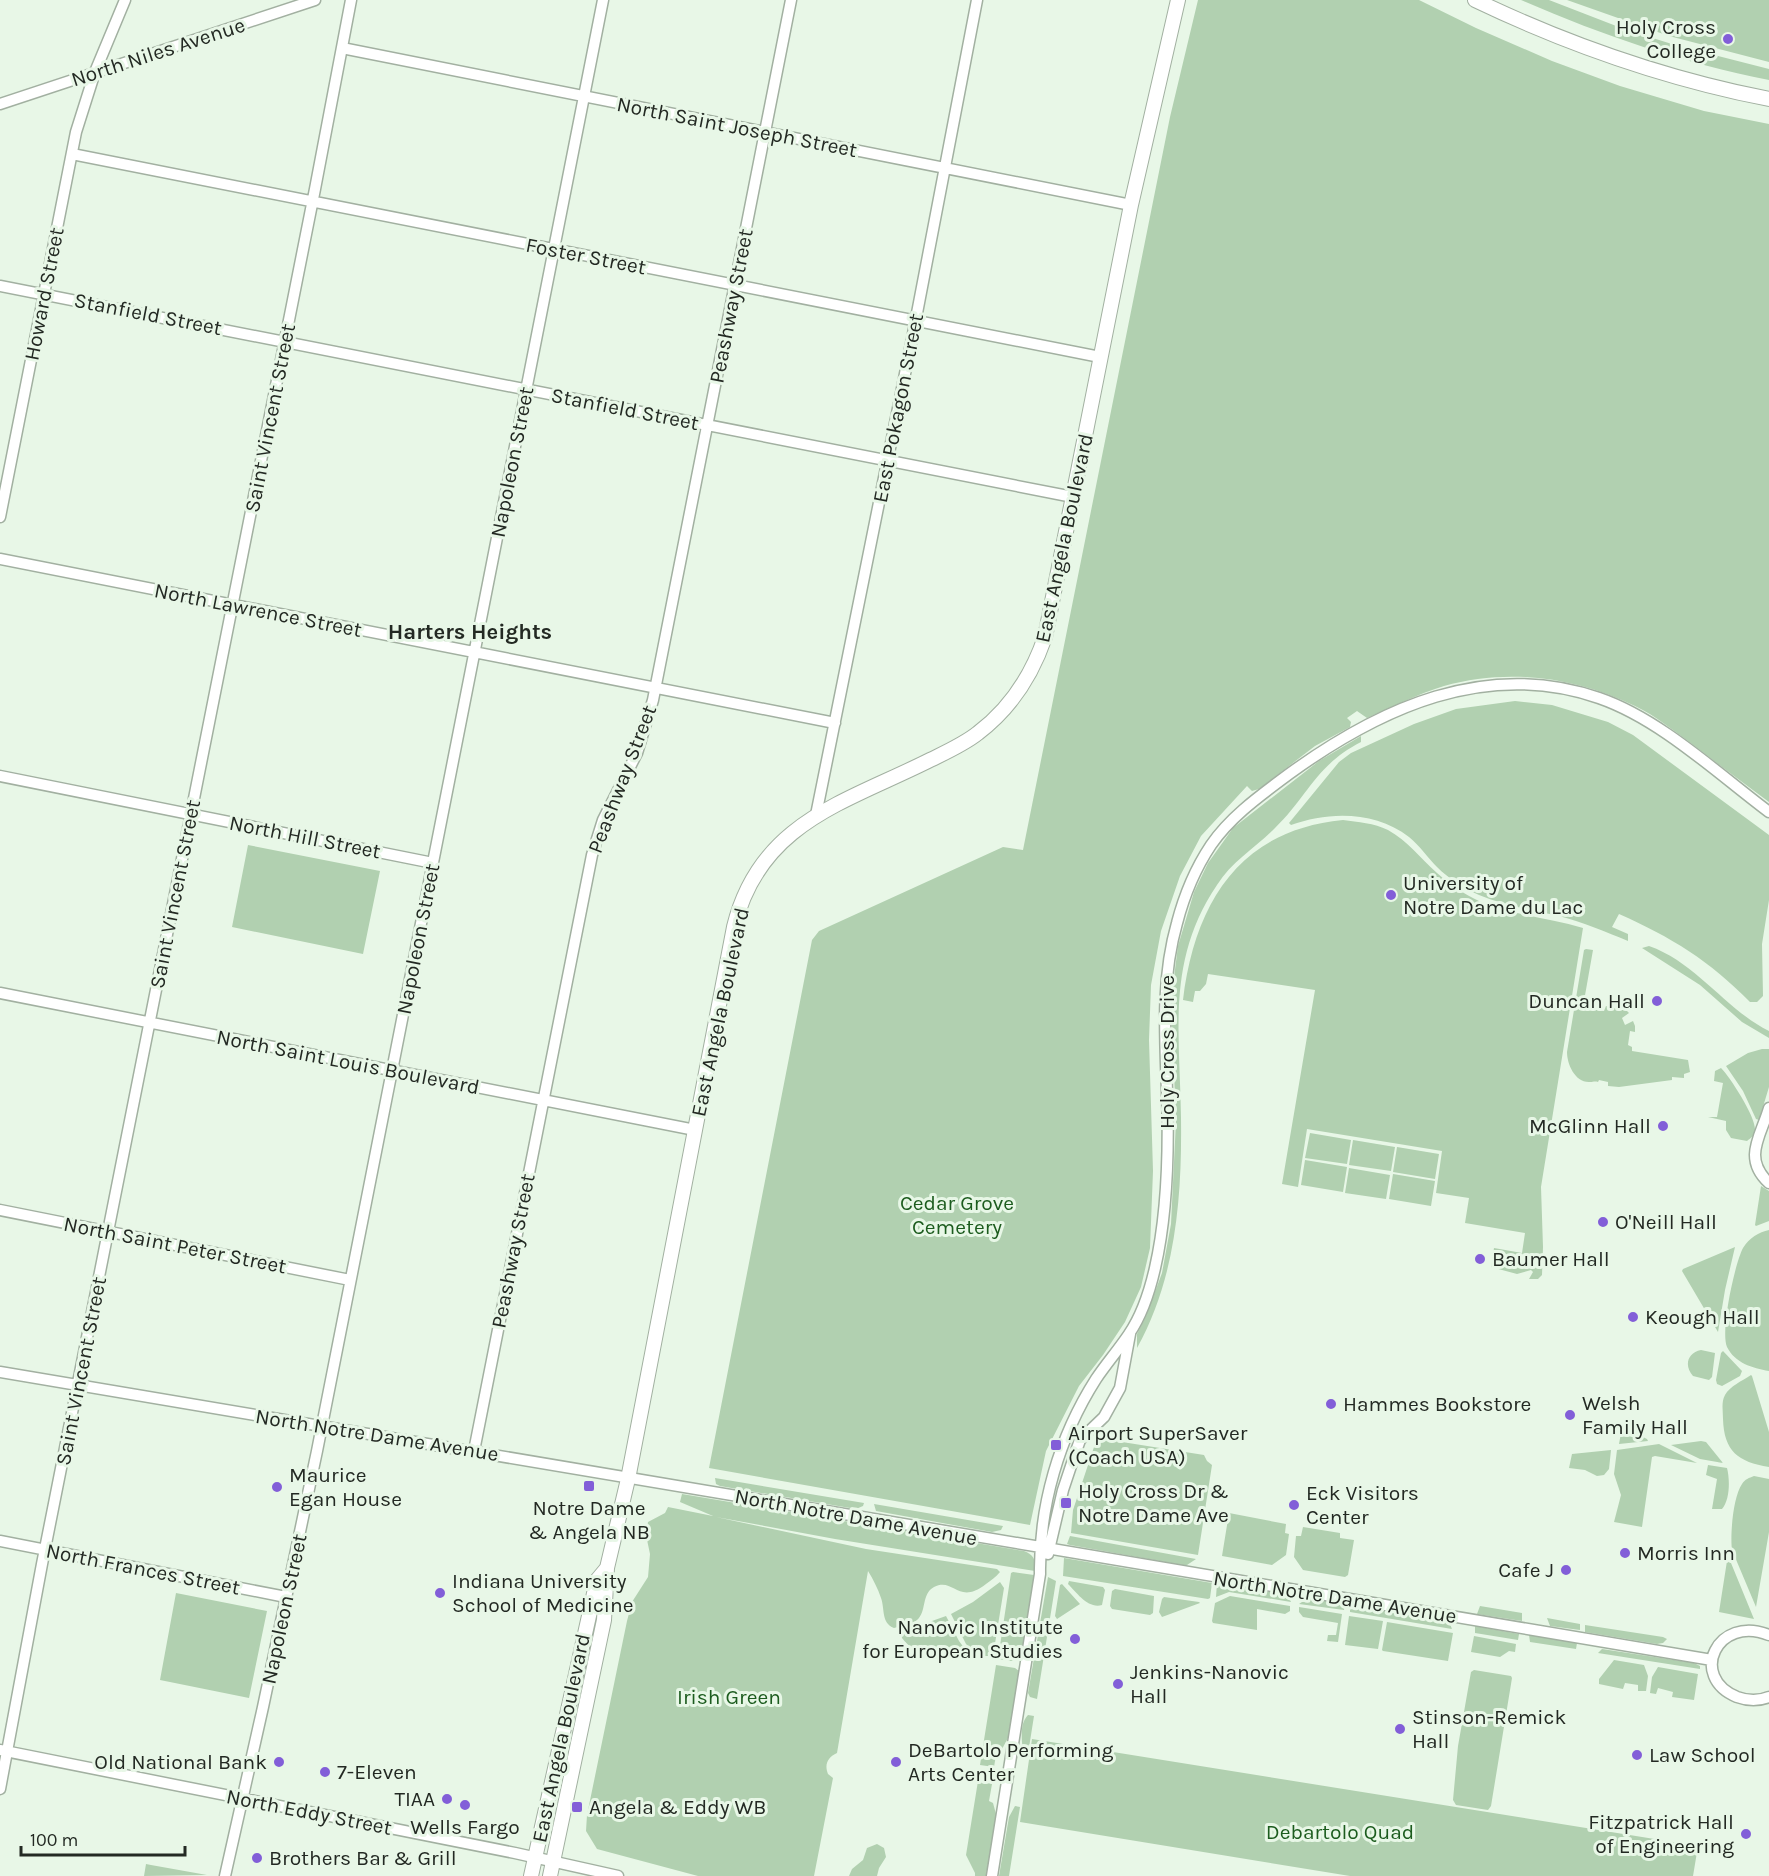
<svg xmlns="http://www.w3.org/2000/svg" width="1769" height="1876" viewBox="0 0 1769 1876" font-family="Karla,sans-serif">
	<rect width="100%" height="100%" fill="#e8f7e7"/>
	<path fill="#b1d0b0" d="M1198,0h221l57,28 76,33 68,25 84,25 65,13v678c-26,-19 -51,-38 -77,-58 -18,-13 -36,-28 -57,-38 -59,-29 -127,-38 -191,-20 -26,8 -52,21 -77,32l-10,-7 -10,7 4,4 -1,5 -35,19 -56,43 -7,2 -5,-5 -46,50 -21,40 -19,55 -10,54 -2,55 4,131 -3,77 -9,39 -16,35 -22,33 -24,31 -33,65 -16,74 -321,-57 103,-528 7,-9 184,-84 20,3 147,-733z
		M1521,0h28l75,29 51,16 94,24v11c-86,-17 -168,-45 -248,-80z
		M1567,0h202v62l-100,-26z
		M1515,701l37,4 56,17 25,13 136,100v65l-7,44 1,52 -6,6h-7c-40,-41 -79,-65 -131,-88l-7,13 16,7v7c-22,-9 -45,-19 -69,-25 -27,-6 -53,-10 -80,-21 -14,-6 -30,-16 -42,-28 -9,-9 -17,-21 -28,-30 -33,-26 -80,-26 -118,-12l-2,-2 50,-61 12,-9 63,-29 42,-15z
		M1361,736v6c-45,23 -53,54 -86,86 -20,20 -43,33 -58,57 -51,75 -37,149 -36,233 1,79 -5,160 -44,230v-14l9,-18 16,-43 9,-49 5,-103 -5,-120 7,-55 16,-54 14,-29 25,-35 86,-67z
		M1343,820c15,2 31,3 45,10 20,11 32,28 49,43 12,11 27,21 42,28 33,14 70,17 104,27l-42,259 2,60 -1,28 -4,4h-9l4,-7 -2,-2 -14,4 -26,-7 3,-19 28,5 3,-20 -60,-10 4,-25 -33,-5 6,-42 -135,-22 -9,58 -16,-3 33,-194 -107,-16 -2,10 -6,7h-5l-2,11 -10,-2c12,-97 56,-170 160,-180z
		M248,845l132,26 -17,83 -131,-27z
		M1649,946c48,17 76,63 120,85v7l-27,-16 -42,-37 -58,-37z
		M1586,949l7,1 -9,51 7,2 -1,6 14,2 2,-5 21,5 2,2 -7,5 3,7 8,-4 2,5v6l-5,-1 -2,14 4,2v4l56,9 2,12 -6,2v4l-12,-1v3l-53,7 -11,-1v-4l-9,-2 -1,2c-3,-1 -5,0 -8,0 -15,1 -23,-18 -23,-30l17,-102z
		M1762,1049h7v38l-10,33 -3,-1 -13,-28 -17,-25 22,-13z
		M1721,1068c9,9 35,49 34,62 0,5 -4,8 -8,11l-16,-3 -5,-8v-9l-18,-4h9l6,-34 -9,-2 1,-10z
		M1310,1133l41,7 -4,24 -42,-6z
		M1353,1140l42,7 -4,24 -42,-6z
		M1397,1147l42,7 -4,25 -42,-7z
		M1305,1160l42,7 -4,25 -42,-7z
		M1349,1168l41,7 -4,24 -41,-6z
		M1393,1174l42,7 -4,25 -42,-7z
		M1761,1186l8,5v30l-13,5 -1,-1z
		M1769,1230v141c-17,-3 -34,-8 -42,-24 -7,-16 8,-84 16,-99 6,-10 16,-16 26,-18z
		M1735,1247l-10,43 -7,42 -36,-61 1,-2z
		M1701,1350l14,3 -3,24 -3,3 -16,-4c-9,-10 -6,-23 8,-26z
		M1723,1351l19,20 -2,5 -18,10 -5,-2 -1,-4 5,-27z
		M1751,1375l1,1 17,56v35c-31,-5 -45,-16 -46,-48 0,-8 -2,-17 2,-24 5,-9 17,-14 26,-20z
		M1622,1427l25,12 1,2 -29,3z
		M1097,1438l107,17 3,6 5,4 -14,90 -127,-22 2,-23z
		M1701,1441l5,1 17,21 -23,-4 -29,-14z
		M1659,1444l38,19 -42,-7 -3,1 -10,70 -28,-5 7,-27 -7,-21 3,-24z
		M1611,1450l-2,19 -5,6 -7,1 -12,-6 -16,-2 3,-14z
		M1708,1465l19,3c3,12 3,32 -5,41h-10l5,-30 -11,-4z
		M1754,1476l15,3v53l-13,75 -24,-57c-2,-15 1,-53 10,-66 3,-5 7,-6 12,-8z
		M715,1478l149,25 -1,3 -7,3 -136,-23 -4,-2z
		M682,1494l342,57c10,4 12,9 11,20l-200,-32 -119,-22 150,32 131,20 3,3c-4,5 -9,8 -14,12 -28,22 -32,-7 -52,3 -13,7 -7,25 -17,33 -5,4 -16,6 -23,8 -13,-5 -9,-19 -13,-30 -3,-9 -8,-19 -13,-27l-31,182c-9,4 -13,11 -9,21l5,4 -19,98h-116l-101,-27 -11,-18 1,-16 40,-194 5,-19 16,-25 2,-23 -4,-19 2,-13 17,-9 3,-6 45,9 -33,-14z
		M874,1504l129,22 -2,4 -9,2 -116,-21z
		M1229,1513l57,11 -1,9 4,1 -3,21 -14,10 -50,-9z
		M1303,1527l37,6v5l14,2 -6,35 -3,2 -42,-7 -9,-13 2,-21h5z
		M1070,1536l126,23 -9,6h-5l-112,-20 -3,-1z
		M1064,1558l148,25 -2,15 -2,1 -145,-23z
		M1727,1561l4,2 23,56 -35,-7z
		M1013,1572l21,3 -13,82 -10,4 -13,-2 13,-86z
		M1048,1577l8,4 -19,118 -7,-2 -2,-4z
		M1069,1581l34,6 2,3 -3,15c-14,4 -25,-12 -34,-21z
		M1000,1582l4,6 -11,68h-14l-13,-12 -15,-30 22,-12z
		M1217,1583l71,12 3,7 -62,-10 -13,5z
		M1062,1584l18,20 -23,15 -2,-3 5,-31z
		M1115,1589l39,7 -1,17 -3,2 -38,-6 -2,-3 2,-15z
		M176,1593l91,18 -18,87 -89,-18z
		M1230,1596l60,10v5l-5,3 -28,-5v21l-44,-7 -1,-2 3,-18z
		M1164,1597l35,5 1,1 -38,14 -3,-5 3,-13z
		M1308,1598l37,6 -1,6 -45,-6z
		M1350,1605l95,16 5,3 2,5 -102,-17z
		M1480,1606l42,7v8l-45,-7z
		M1299,1607l43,7 -4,28 -11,-1 1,-6h8l2,-12 -35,-6 -4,-5z
		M946,1616l13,25 9,12 -1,3c-24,4 -49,3 -65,-18l-1,-6z
		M1349,1616l34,5 -5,28 -33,-4z
		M1547,1618l33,6v6l-30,-4z
		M1387,1622l66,11 -5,28 -65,-10 -1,-1z
		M1585,1625l78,12 4,2 -4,4 -6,1 -72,-12z
		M1475,1626l44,8 -1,6 -43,-7z
		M1529,1635l48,8 -1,6 -46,-7z
		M1474,1636l42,8 -1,8 -6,-1 -9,6 -29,-5z
		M1602,1649l92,14 6,3v3l-102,-16z
		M1614,1660l30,5 4,11 -2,15h-8v-6l-13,-2 -2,6 -24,-5v-5z
		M996,1665l19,3 4,3 -11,67 -6,11h-5l-3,18 -14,-2z
		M1658,1667l40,7 -4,26 -22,-3 1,-5 -15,-4 -2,6 -6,-1 2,-16z
		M1474,1670l37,6 1,2 -21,128 -3,4 -32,-5 -3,-5 5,-54 13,-74z
		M1028,1715l6,1 -6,38 -5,-1c-1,-12 -4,-29 5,-38z
		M1032,1739l666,107 -5,30h-343l-330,-54z
		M978,1781l14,3 -3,17 4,2 3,11 -10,62h-11v-3l-9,-18z
		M1015,1806l5,1 -11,69h-10l10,-59z
		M877,1844l7,4 2,9 -7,11 -2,8h-28l3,-7 11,-9 4,-12z
		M146,1864l5,1 56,10 -63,1z"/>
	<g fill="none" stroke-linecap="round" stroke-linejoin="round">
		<g stroke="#a2b0a1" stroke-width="13">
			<path id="minor" d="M342,48l789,157
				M0,104l315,-104
				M72,154l1028,203
				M0,286l1073,211
				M0,517l76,-385 19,-60 30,-72
				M0,559l835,164
				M0,776l433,87
				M816,815l97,-481 64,-334
				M0,993l695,137
				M1769,1108c-8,28 -27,50 0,75
				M0,1210l350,70
				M0,1372l1712,288
				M474,1451l118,-596 11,-35 34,-67 16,-53 138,-700
				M0,1541l286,56
				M1048,1554l15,-64 11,-33 6,-17 24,-23 16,-29 10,-54
				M1769,1635c-52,-21 -81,42 -32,62 11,4 22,4 32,0
				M0,1750l515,103 103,23
				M0,1789l42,-225 273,-1375 36,-189
				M225,1876l38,-169 54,-256 286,-1451
				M992,1876l48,-302c-1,-68 19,-137 56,-195 10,-15 23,-30 33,-45 13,-19 21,-44 26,-66 13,-57 14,-118 12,-176 -2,-58 -6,-113 10,-169 7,-27 18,-54 34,-78 20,-29 50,-50 78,-71 91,-66 197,-115 310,-76 61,21 118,75 170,114"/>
		</g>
		<g stroke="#a2b0a1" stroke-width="16">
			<path id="major" d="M1475,0c94,45 192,79 294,99
				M531,1876l66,-296 10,-12
				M550,1876l54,-256 3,-52 21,-89 106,-552c25,-103 109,-124 192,-165 18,-9 37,-17 52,-29 33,-25 54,-58 67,-96l86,-432 47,-205"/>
		</g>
		<use href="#minor" stroke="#fff" stroke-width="10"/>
		<use href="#major" stroke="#fff" stroke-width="14"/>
	</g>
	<g fill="#825ed8" stroke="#e8f7e7" stroke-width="2">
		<circle cx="1728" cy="39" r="6"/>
		<circle cx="1391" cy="895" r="6"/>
		<circle cx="1657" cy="1001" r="6"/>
		<circle cx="1663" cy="1126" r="6"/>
		<circle cx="1603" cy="1222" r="6"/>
		<circle cx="1480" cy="1259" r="6"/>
		<circle cx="1633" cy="1317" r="6"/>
		<circle cx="1331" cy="1404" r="6"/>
		<circle cx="1570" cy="1415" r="6"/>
		<rect x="1050" y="1439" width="12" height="12" rx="3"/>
		<rect x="583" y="1480" width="12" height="12" rx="3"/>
		<circle cx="277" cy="1487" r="6"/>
		<rect x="1060" y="1497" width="12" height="12" rx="3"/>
		<circle cx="1294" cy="1505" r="6"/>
		<circle cx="1625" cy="1553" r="6"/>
		<circle cx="1566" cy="1570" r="6"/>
		<circle cx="440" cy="1593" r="6"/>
		<circle cx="1075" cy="1639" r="6"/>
		<circle cx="1118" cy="1684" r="6"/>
		<circle cx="1400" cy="1729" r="6"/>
		<circle cx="1637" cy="1755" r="6"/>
		<circle cx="279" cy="1762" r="6"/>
		<circle cx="896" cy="1762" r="6"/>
		<circle cx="325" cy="1772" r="6"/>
		<circle cx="447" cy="1799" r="6"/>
		<circle cx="465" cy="1805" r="6"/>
		<rect x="571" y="1801" width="12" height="12" rx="3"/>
		<circle cx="1746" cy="1834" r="6"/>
		<circle cx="257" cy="1858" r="6"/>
	</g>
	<g text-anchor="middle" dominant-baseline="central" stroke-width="6" stroke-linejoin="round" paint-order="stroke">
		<g font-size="21" fill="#232923" stroke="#e8f7e7" text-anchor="start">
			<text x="1716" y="27" text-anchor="end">Holy Cross<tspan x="1716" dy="24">College</tspan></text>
			<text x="1403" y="883">University of<tspan x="1403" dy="24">Notre Dame du Lac</tspan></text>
			<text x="1645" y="1001" text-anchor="end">Duncan Hall</text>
			<text x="1651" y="1126" text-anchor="end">McGlinn Hall</text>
			<text x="1615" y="1222">O'Neill Hall</text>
			<text x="1492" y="1259">Baumer Hall</text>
			<text x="1645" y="1317">Keough Hall</text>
			<text x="1582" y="1403">Welsh<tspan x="1582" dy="24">Family Hall</tspan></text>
			<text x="1343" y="1404">Hammes Bookstore</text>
			<text x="1068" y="1433">Airport SuperSaver<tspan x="1068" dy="24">(Coach USA)</tspan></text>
			<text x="289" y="1475">Maurice<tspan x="289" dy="24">Egan House</tspan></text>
			<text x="1078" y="1491">Holy Cross Dr &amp;<tspan x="1078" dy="24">Notre Dame Ave</tspan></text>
			<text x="1306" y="1493">Eck Visitors<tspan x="1306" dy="24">Center</tspan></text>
			<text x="589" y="1508" text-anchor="middle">Notre Dame<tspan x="589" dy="24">&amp; Angela NB</tspan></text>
			<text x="1637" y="1553">Morris Inn</text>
			<text x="1554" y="1570" text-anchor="end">Cafe J</text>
			<text x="452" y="1581">Indiana University<tspan x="452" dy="24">School of Medicine</tspan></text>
			<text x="1063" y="1627" text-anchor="end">Nanovic Institute<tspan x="1063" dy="24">for European Studies</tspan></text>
			<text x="1130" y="1672">Jenkins-Nanovic<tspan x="1130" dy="24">Hall</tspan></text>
			<text x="1412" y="1717">Stinson-Remick<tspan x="1412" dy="24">Hall</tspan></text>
			<text x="908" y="1750">DeBartolo Performing<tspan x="908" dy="24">Arts Center</tspan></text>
			<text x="1649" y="1755">Law School</text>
			<text x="267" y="1762" text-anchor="end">Old National Bank</text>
			<text x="337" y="1772">7-Eleven</text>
			<text x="435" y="1799" text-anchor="end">TIAA</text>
			<text x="589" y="1807">Angela &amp; Eddy WB</text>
			<text x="1734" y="1822" text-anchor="end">Fitzpatrick Hall<tspan x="1734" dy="24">of Engineering</tspan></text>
			<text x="465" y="1827" text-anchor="middle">Wells Fargo</text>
			<text x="269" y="1858">Brothers Bar &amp; Grill</text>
		</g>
		<g font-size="21" fill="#232923" stroke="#e8f7e7">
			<text transform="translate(158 52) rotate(-18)">North Niles Avenue</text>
			<text transform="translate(737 127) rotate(11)">North Saint Joseph Street</text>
			<text transform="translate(586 256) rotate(11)">Foster Street</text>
			<text transform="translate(44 294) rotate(-79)">Howard Street</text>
			<text transform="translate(731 306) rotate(-79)">Peashway Street</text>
			<text transform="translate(148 314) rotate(11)">Stanfield Street</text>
			<text transform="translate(898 408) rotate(-79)">East Pokagon Street</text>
			<text transform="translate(625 409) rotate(11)">Stanfield Street</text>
			<text transform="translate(270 418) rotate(-79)">Saint Vincent Street</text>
			<text transform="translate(512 462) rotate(-79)">Napoleon Street</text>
			<text transform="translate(1064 538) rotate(-78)">East Angela Boulevard</text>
			<text transform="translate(258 610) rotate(11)">North Lawrence Street</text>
			<text transform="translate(622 779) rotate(-69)">Peashway Street</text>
			<text transform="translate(305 837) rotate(11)">North Hill Street</text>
			<text transform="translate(175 894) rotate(-79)">Saint Vincent Street</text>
			<text transform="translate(418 939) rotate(-79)">Napoleon Street</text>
			<text transform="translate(720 1012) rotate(-78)">East Angela Boulevard</text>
			<text transform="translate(1167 1052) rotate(-90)">Holy Cross Drive</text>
			<text transform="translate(348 1062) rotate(11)">North Saint Louis Boulevard</text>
			<text transform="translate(175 1245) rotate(11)">North Saint Peter Street</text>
			<text transform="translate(513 1251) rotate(-79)">Peashway Street</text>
			<text transform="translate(81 1371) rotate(-79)">Saint Vincent Street</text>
			<text transform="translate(377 1435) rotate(9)">North Notre Dame Avenue</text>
			<text transform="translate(856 1517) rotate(10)">North Notre Dame Avenue</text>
			<text transform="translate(143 1569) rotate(11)">North Frances Street</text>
			<text transform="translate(1335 1597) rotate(9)">North Notre Dame Avenue</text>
			<text transform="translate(284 1609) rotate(-78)">Napoleon Street</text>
			<text transform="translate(561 1738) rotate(-78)">East Angela Boulevard</text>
			<text transform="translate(309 1812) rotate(11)">North Eddy Street</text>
		</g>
		<g font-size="21" fill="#1c5c1e" stroke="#e8f7e7">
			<text x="957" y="1203">Cedar Grove<tspan x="957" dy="24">Cemetery</tspan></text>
			<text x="729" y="1697">Irish Green</text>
			<text x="1340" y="1832">Debartolo Quad</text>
		</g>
		<g font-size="22" font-weight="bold" fill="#232923" stroke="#e8f7e7">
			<text x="470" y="632">Harters Heights</text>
		</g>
	</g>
	<path d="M21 1846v9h164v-9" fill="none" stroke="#232923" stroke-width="3"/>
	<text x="30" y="1846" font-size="18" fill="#232923" stroke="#e8f7e7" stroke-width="4.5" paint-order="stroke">100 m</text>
</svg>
